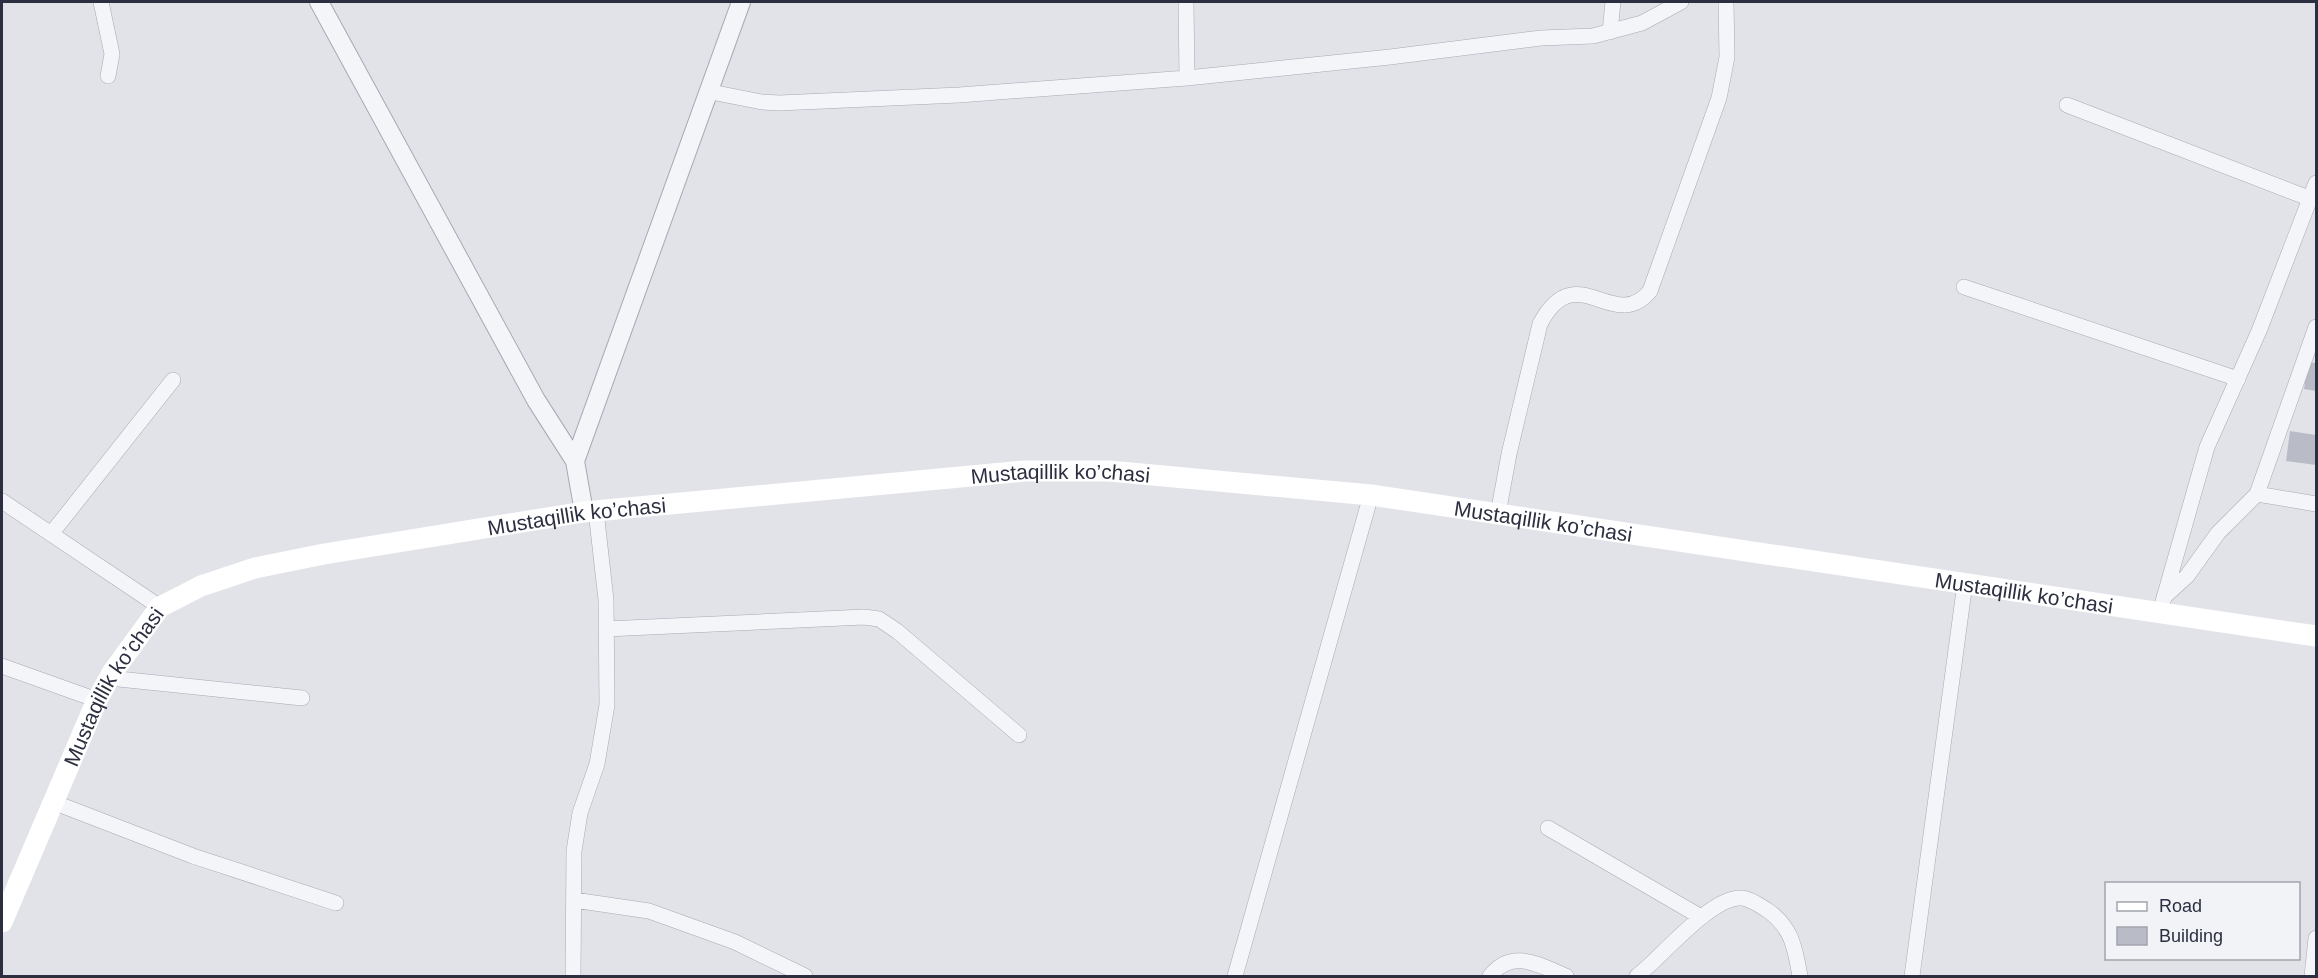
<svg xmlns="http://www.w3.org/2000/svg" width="2318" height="978" viewBox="0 0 2318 978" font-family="Arial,sans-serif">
	<rect width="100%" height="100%" fill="#e2e3e9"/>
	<path fill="#b9bcc6" d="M2308,362l8,1v28l-12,-2z
		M2290,431l26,4v30l-30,-4z"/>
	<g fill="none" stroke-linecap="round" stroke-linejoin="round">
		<g stroke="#a7a9b3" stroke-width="16">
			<path id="minor" d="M101,2l11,52 -4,22
				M1186,2l1,76
				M1610,32l3,-30
				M711,92l51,10 17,1 180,-8 228,-17 203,-21 151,-19 52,-2 49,-13 39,-21
				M2067,105l244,94
				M1964,287l274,92
				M2257,494l59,10
				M2,501l158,106
				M1498,514l11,-60 31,-130c36,-69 74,11 110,-33l69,-193 8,-41 -1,-55
				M51,534l122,-154
				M2164,597l23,-21 31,-43 39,-39 59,-167
				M2160,612l47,-165 52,-116 57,-148
				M606,629l258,-12 15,2 18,12 122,104
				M2,666l95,34
				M109,678l193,20
				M53,802l140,54 143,47
				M1548,828l153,89
				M574,900l75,11 86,31 70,34
				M573,976l1,-125 6,-38 17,-49 10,-59 -1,-105 -10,-89
				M1235,976l136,-481
				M1490,976c22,-28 49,-11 76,0
				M1637,976c24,-18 75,-81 105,-78 9,1 17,7 25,12 25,17 28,38 33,66
				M1912,976l53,-393
				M2312,976l4,-38"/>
		</g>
		<g stroke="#a7a9b3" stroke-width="20">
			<path id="tertiary" d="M319,2l217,398 39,61 9,51
				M575,461l166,-459"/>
		</g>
		<use href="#minor" stroke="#f4f5f8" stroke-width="15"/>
		<use href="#tertiary" stroke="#f4f5f8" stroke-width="18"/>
		<path stroke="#fff" stroke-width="21" id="s1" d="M2,922l95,-222 15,-27 48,-66 41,-21 54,-18 69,-14 260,-42 441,-41h84l262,24 945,141"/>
	</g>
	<g text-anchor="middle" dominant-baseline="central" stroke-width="5" stroke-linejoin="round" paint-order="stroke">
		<g font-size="21" fill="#2b2f40" stroke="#f1f3f7">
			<text stroke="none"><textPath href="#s1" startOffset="1269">Mustaqillik ko’chasi</textPath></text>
			<text stroke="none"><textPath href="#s1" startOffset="783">Mustaqillik ko’chasi</textPath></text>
			<text stroke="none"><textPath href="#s1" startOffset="1755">Mustaqillik ko’chasi</textPath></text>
			<text stroke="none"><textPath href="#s1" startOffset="2241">Mustaqillik ko’chasi</textPath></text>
			<text stroke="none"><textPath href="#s1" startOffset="261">Mustaqillik ko’chasi</textPath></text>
		</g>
	</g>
	<rect width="2318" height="978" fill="none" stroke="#2b2f40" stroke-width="6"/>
	<rect x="2105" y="882" width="195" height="78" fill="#f1f3f7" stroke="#a2a5ae" stroke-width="1.5"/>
	<rect x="2117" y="902" width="30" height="9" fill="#ffffff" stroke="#a2a5ae" stroke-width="1.5"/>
	<text x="2159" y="912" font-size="18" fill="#2b2f40">Road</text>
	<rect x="2117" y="927" width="30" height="18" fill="#b9bcc6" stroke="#a2a5ae" stroke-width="1.5"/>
	<text x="2159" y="942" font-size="18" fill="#2b2f40">Building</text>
</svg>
